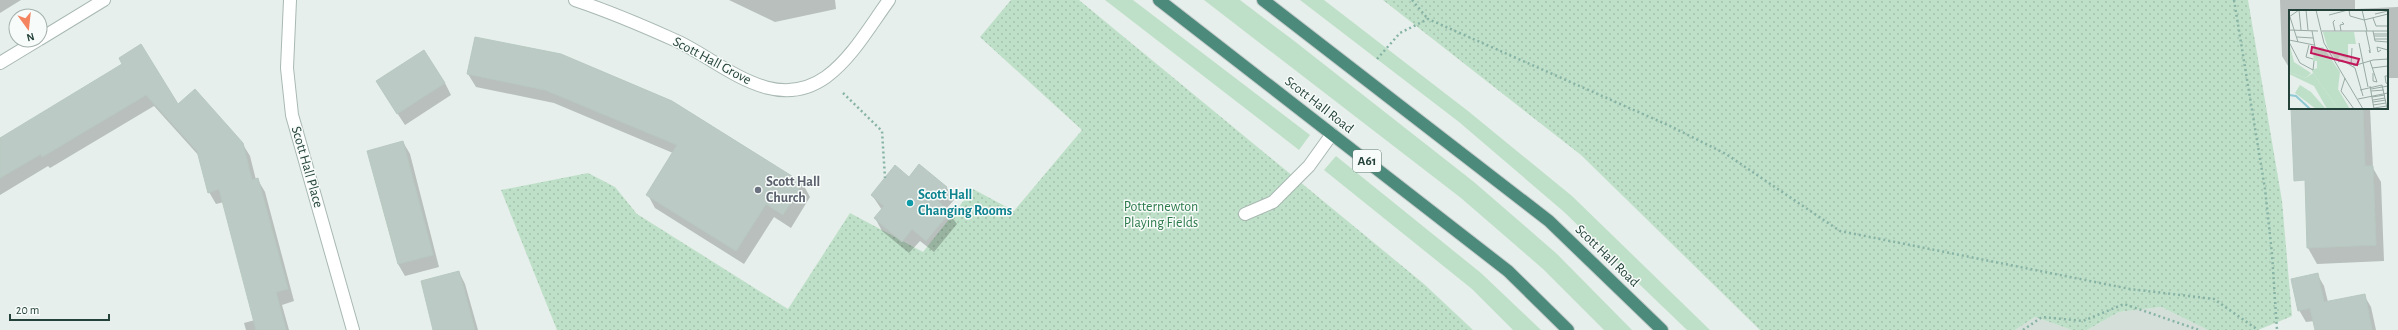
<svg xmlns="http://www.w3.org/2000/svg" width="2398" height="330" viewBox="0 0 2398 330" font-family="'Alegreya Sans',sans-serif">
	<defs>
		<pattern id="park-dots" width="8" height="8" patternUnits="userSpaceOnUse"><rect width="8" height="8" fill="#bfe0c8"/><path d="M2 2h.1M6 6h.1" fill="none" stroke="#a4c1ad" stroke-width="1.8" stroke-linecap="round"/></pattern>
	</defs>
	<rect width="100%" height="100%" fill="#e6efeb"/>
	<path fill="#d4dfda" d="M2161,307l47,23h-121l32,-18z
		M2035,317l37,13h-57z"/>
	<path fill="#bfe0c8" d="M1105,0h28l177,135 -11,15z
		M1204,0h36l53,40 181,142 83,72 75,76h-28l-61,-61 -82,-71z
		M1300,0h24l144,111 104,85 138,134h-23l-124,-119 -104,-89z
		M1336,156l145,117 60,57h-28l-41,-41 -148,-119z"/>
	<path fill="url(#park-dots)" d="M1011,0h68l345,284 49,46h-916l-56,-140 87,-17 27,14 22,27 151,95 62,-96 73,39 50,-63 41,22 68,-81 -102,-93z
		M1383,0h865l34,201 10,115 -34,14h-50l-47,-23 -42,5 -32,18h-15l-37,-13 -20,13h-255l-179,-175z"/>
	<path fill="#0003" d="M0,0h21l-21,13z
		M729,0h106l1,9 -61,13z
		M2280,0h75v9l43,-2v71h-11v-67h-97v58l-8,-13z
		M124,64l54,42 64,37 8,13 6,24h2l7,12 29,109 -12,4 7,25h-43l-2,-7 11,-3 -31,-118 -8,2 -7,-12 -9,-35 -46,-51 -104,62 -2,-2 -48,29v-56z
		M468,74l203,28 132,82 7,13 -19,31 -17,-11 -30,47 -89,-56 -7,-13 25,-42 -119,-50 -78,-16z
		M445,83l6,12 -46,30 -21,-32z
		M2292,108h78l3,60 8,14 3,79 -67,3 -9,-16 -3,-72z
		M403,142l7,12 29,113 -34,9 -7,-12 -29,-112z
		M919,165l28,23 7,12 -8,9 11,15 -23,28 -14,-11 -11,12 -27,-22 -7,-13 7,-8 -10,-15 37,-17z
		M459,272l6,12 13,46h-44z
		M2317,274l7,12 4,16 36,-7 7,12 5,23h-60l-2,-9 -8,1 -7,-12z"/>
	<path fill="#bbcac4" stroke="#b8c9c2" d="M475,37l86,17 111,47 131,82 -20,32 -17,-11 -30,47 -90,-56 31,-50 -132,-55 -78,-16z
		M141,44l37,60 17,-15 48,54 9,37 6,-2 30,111 -12,3 10,38h-30l-37,-141 -11,4 -11,-42 -51,-56 -104,62 -1,-3 -41,24v-40l122,-74 -3,-6z
		M424,50l21,33 -48,31 -21,-33z
		M2291,108h72l2,58h8l3,79 -69,3 -2,-68 -11,1z
		M403,141l30,114 -35,9 -31,-113z
		M919,164l28,23 -10,13 13,12 -24,29 -14,-12 -10,13 -28,-24 10,-12 -13,-11 24,-30 14,12z
		M459,271l16,59h-42l-12,-49z
		M2318,273l6,29 41,-8 7,36h-57l-5,-22 -12,3 -7,-32z"/>
	<g fill="none" stroke-linecap="round" stroke-linejoin="round">
		<g stroke="#a8b8b2" stroke-width="14">
			<path id="service" d="M1245,214l28,-12 36,-36 23,-32"/>
		</g>
		<g stroke="#a8b8b2" stroke-width="14">
			<path id="minor" d="M290,0l-3,68 5,47 61,215
				M575,0c36,12 71,27 104,42 45,22 95,72 147,35 26,-19 44,-51 63,-77
				M40,39l64,-39
				M0,63l38,-23"/>
		</g>
		<g stroke="#c2cac8" stroke-width="14">
			<path id="trunk" d="M1159,0l349,271 60,59
				M1263,0l286,221 113,109"/>
		</g>
		<path stroke="#86b3a5" stroke-width="2.5" stroke-dasharray="2 3" stroke-linecap="butt" d="M1412,0l16,19
			M2234,0l31,189 7,65 5,76
			M1377,59l23,-26 28,-14 242,107 56,28 114,77 290,58 84,10 44,31
			M843,93l39,38 3,47
			M2023,330l19,-13 41,4 41,-17 75,26"/>
		<use href="#service" stroke="#fff" stroke-width="12"/>
		<use href="#minor" stroke="#fff" stroke-width="12"/>
		<use href="#trunk" stroke="#4c8a7c" stroke-width="12"/>
	</g>
	<circle fill="#6b7280" stroke="#f7fbf9" stroke-width="1.5" cx="758" cy="190" r="4"/>
	<circle fill="#0f9aa8" stroke="#f7fbf9" stroke-width="1.5" cx="910" cy="203" r="4"/>
	<g text-anchor="middle" dominant-baseline="central" stroke-width="3" stroke-linejoin="round" paint-order="stroke">
		<rect fill="#f7fbf9" stroke="#637a73" stroke-width="1" x="1353" y="150" width="28" height="22" rx="3"/>
		<g font-size="13" font-weight="bold" fill="#24423a">
			<text x="1367" y="161">A61</text>
		</g>
		<g font-size="14" fill="#24423a" stroke="#f7fbf9">
			<text transform="translate(712 61) rotate(28)">Scott Hall Grove</text>
			<text transform="translate(1319 105) rotate(38)">Scott Hall Road</text>
			<text transform="translate(307 167) rotate(74)">Scott Hall Place</text>
			<text transform="translate(1607 256) rotate(44)">Scott Hall Road</text>
		</g>
		<g font-size="14" font-weight="bold" fill="#5b616d" stroke="#f7fbf9" text-anchor="start">
			<text x="766" y="182">Scott Hall<tspan x="766" dy="16">Church</tspan></text>
		</g>
		<g font-size="14" font-weight="bold" fill="#0d838f" stroke="#f7fbf9" text-anchor="start">
			<text x="918" y="195">Scott Hall<tspan x="918" dy="16">Changing Rooms</tspan></text>
		</g>
		<g font-size="14" fill="#2d7a4b" stroke="#f7fbf9">
			<text x="1161" y="207">Potternewton<tspan x="1161" dy="16">Playing Fields</tspan></text>
		</g>
	</g>
	<g transform="translate(2289 10)">
		<rect width="99" height="99" fill="#e6efeb"/>
		<path d="M1,36l4,16 17,11 -5,5 -17,-6z" fill="#bfe0c8"/>
		<path d="M0,62l17,6 7,-5 25,36h-11l-13,-23 -25,-12z" fill="#bfe0c8"/>
		<path d="M34,22h31l2,12h-8v15l-8,-3 -3,5 -10,-15zM34,37l17,25 -2,17 12,20h-12l-25,-36 -1,-3 5,-2v-7h-4l1,-13zM11,75l11,7 15,17h-10l-21,-16z" fill="#bfe0c8"/>
		<path fill="none" stroke="#8ec9d4" stroke-width="2" d="M0,85l7,1 14,13"/>
		<path fill="none" stroke="#98aaa4" stroke-width="1" d="M10,0l2,20M17,0l2,20M27,0l8,33 39,66M60,0l1,6 14,4 24,-6M73,0l5,21M86,4l13,-3M40,5l19,-5M0,7l10,-7M1,7l8,25M84,8l3,8h12M46,10l-2,2 2,9M0,20l29,1M23,21l3,16M33,21h66M52,21l-1,-6 4,-1 -2,-2M77,21l4,19v3l-1,-3M84,21l2,10 13,1M99,22v-15M85,24h14M85,26h14M8,27l16,1M85,29h14M0,30l25,5M0,32l11,21 13,7 1,-9M70,33l9,44M20,35l-3,12 7,2M92,40l-3,2 -1,-5 11,3M81,51l7,21 -4,-1v-8M49,52l4,-2 13,8 8,28M62,55l1,-17M64,56l20,-6 15,-1M83,58l16,-2M99,66h-3l1,7 2,1M56,68l-4,13 13,18M81,76l4,23M82,79l17,-3M71,80l22,-5 5,23M82,81l13,-1M83,87l13,-2M69,89l30,-6M84,90l12,-2M84,92l13,-2M84,95l13,-2M85,98l13,-2"/>
		<path fill="#c2185b" fill-opacity="0.15" stroke="#c2185b" stroke-width="2" d="M23,37l47,12 -2,6 -46,-12z"/>
		<rect width="99" height="99" fill="none" stroke="#24423a" stroke-width="2"/>
	</g>
	<g transform="translate(28 28) rotate(165)"><circle r="19" fill="#f7fbf9" stroke="#a3b1ad"/>
	<path d="M0-3L7 15L0 10L-7 15Z" fill="#f4845f"/>
	<text y="-6" font-size="11" font-weight="bold" text-anchor="middle" fill="#24423a">N</text>
	</g>
	<path d="M10 314v6h99v-6" fill="none" stroke="#24423a" stroke-width="2"/>
	<text x="16" y="314" font-size="12" fill="#24423a" stroke="#f7fbf9" stroke-width="3" paint-order="stroke">20 m</text>
</svg>
